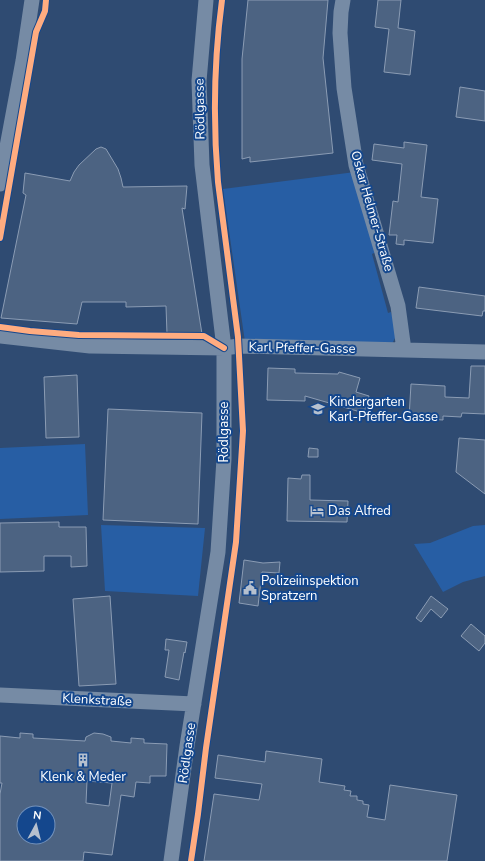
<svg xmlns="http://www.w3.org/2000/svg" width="485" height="861" viewBox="0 0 485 861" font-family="'Nunito Sans',sans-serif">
	<rect width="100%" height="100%" fill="#2f4b72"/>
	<path fill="#275ea4" d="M355,172l21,80 -4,2 16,59 3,-1 6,22 -5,10 -147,-2 -22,-153z
		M85,444l3,71 -88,4v-71z
		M101,525l104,3 -7,68 -93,-5z
		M485,525v51l-22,6 -20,10 -29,-48 16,-1 43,-17z"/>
	<path fill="#4c6382" stroke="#8b9cb4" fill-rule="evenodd" d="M248,0h80l-5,58 10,95 -83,9v-5l-8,2v-100z
		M378,0h23l-3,28 17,3 -5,44 -26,-3 5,-43 -14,-2z
		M460,87l25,4v30l-29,-4z
		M404,142l23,3 -6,52 17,2 -5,44 -29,-3v5l-8,-1 1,-9h-8l4,-34 5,1 4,-38 -30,-4 2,-16 30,4z
		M101,147l5,2 12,20 3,9 2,9 64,-1 -2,23 -3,-1 20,126h-35l-1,-28 -40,1v-5h-44l-5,22 -76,-6 25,-123 -3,-2 2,-20 45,8 4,-9 5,-7 17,-16z
		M419,287l66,9v15h-2l-1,5 -66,-8z
		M471,366h14v48l-23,-1 -1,4 -18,-1v4l-34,-2 2,-34 34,2v11l24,1z
		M268,368l27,1v4l43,1 1,-2 21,6 -4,14 13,4 -5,17 -59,-17v5l-38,-1z
		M77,375l2,62 -33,1 -2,-61z
		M108,409l94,4 -4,111 -95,-4z
		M459,438l26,2v54l-29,-22z
		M309,448l9,1v8h-10z
		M302,475h8v25l38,1 -1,21 -60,-1 1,-43 13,1z
		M59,522v5h27l1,39 -16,1v-11h-27v15l-44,1v-49z
		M244,560l19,3 17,-1 -1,11 -17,-1 -4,34 -19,-3z
		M110,596l6,88 -37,2 -6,-87z
		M431,596l17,13 -7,9 -10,-9 -10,13 -5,-4z
		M471,624l14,12v7l-6,8 -18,-15z
		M166,639l21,3 -2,11 -1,-1 -5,28 -14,-3 4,-27h-4z
		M20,733l13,1v4l52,3 1,-4 8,-4 9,1 8,3v4l20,2v-5l13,1v4l23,1 -1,32h-16v7l-14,-1 -2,15 -13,-2 -9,60 -28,-3 -1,9h-83v-67l2,-11h-2v-47l20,2zM87,781l25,2 -3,23 -23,-3zM24,813h24v24h-24z
		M266,751l56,8 -3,23 26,4 -1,4 7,1 -1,5h7v4l6,1v3l6,1 -2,12 18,3 5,-35 67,10 -10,66h-243l10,-67 45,6 3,-16 -47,-6 3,-23 47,7z"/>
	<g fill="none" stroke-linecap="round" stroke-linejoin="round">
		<path stroke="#768ba5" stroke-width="15" d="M343,0l-2,12 -1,21 4,55 12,77 42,141 6,44
			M0,184l23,-123 9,-61
			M0,336l90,10 134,2 15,-2 246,6
			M0,695l194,9
			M171,861l16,-115 31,-194 6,-93v-111l-22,-183 -3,-84 7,-81"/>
		<g stroke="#14478d" stroke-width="8">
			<path id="cycleway" d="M0,238l36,-206 9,-21 1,-11
				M0,327l30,4 49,4 125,1 20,12
				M191,861l7,-47 8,-66 30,-206 7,-111 -5,-94 -20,-155c-5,-60 -4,-122 4,-182"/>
		</g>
		<use href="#cycleway" stroke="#ffac80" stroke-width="6"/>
	</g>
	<defs>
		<g id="school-bare" transform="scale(1.08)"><path d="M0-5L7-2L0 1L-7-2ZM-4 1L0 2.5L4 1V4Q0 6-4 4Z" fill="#b6c0ce" stroke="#14478d" stroke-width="2.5" paint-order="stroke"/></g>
		<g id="hotel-bare" transform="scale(1.08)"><path d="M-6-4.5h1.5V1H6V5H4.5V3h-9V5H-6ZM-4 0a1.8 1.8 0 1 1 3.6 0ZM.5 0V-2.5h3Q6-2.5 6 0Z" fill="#b6c0ce" stroke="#14478d" stroke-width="2.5" paint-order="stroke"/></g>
		<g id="civic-bare" transform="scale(1.08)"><path d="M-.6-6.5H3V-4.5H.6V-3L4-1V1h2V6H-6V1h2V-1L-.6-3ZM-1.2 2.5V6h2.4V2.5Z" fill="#b6c0ce" stroke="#14478d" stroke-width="2.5" paint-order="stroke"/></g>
		<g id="building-bare" transform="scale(1.08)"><path d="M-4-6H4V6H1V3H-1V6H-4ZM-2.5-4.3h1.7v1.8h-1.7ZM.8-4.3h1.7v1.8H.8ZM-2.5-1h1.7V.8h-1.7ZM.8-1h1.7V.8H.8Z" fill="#b6c0ce" stroke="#14478d" stroke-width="2.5" paint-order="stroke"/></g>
	</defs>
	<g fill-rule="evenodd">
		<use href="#school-bare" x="318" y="409"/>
		<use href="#hotel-bare" x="317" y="511"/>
		<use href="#civic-bare" x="250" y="588"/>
		<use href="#building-bare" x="83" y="760"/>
	</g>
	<g text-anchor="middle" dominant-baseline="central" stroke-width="4" stroke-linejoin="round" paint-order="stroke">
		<g font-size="13" fill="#fff" stroke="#14478d">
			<text transform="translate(200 109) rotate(-91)">Rödlgasse</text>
			<text transform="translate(372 211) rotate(74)">Oskar Helmer-Straße</text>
			<text transform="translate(302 348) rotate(1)">Karl Pfeffer-Gasse</text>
			<text transform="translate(224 432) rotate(-90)">Rödlgasse</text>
			<text transform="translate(97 700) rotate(3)">Klenkstraße</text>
			<text transform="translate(187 753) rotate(-82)">Rödlgasse</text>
		</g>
		<g font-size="13" fill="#fff" stroke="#14478d" text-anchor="start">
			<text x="329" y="402">Kindergarten<tspan x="329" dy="15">Karl-Pfeffer-Gasse</tspan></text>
			<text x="328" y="511">Das Alfred</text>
			<text x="261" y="581">Polizeiinspektion<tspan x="261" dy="15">Spratzern</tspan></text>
			<text x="83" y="777" text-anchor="middle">Klenk &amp; Meder</text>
		</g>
	</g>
	<g transform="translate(36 825) rotate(7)"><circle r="19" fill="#14478d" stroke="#7291bb"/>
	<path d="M0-3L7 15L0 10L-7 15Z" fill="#b6c0ce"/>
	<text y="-6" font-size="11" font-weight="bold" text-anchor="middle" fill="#ffffff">N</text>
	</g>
</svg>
